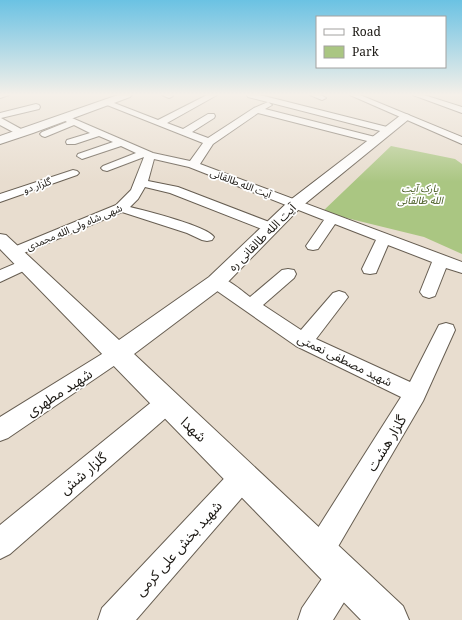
<svg xmlns="http://www.w3.org/2000/svg" width="462" height="620" viewBox="0 0 462 620" font-family="'Noto Serif','Noto Sans Arabic',serif">
	<rect width="100%" height="100%" fill="#e8ddcf"/>
	<path fill="#aac682" d="M391,146l64,13 7,5v90l-38,-17 -102,-25z"/>
	<g fill="none" stroke-linecap="round" stroke-linejoin="round">
		<g stroke="#675e52" stroke-width="2">
			<path id="street" d="M0,95h9l-9,3z
				M162,95h10l1,1 -4,2z
				M207,95h10l-50,28 16,6 25,-15h6l1,2 -1,2 -22,14 16,6 46,-30 14,-6 4,3 -7,4 114,29 1,2 -1,2 -4,1 -117,-30 -45,31 -13,20 262,98v11l-16,-5 -11,28 -6,2 -6,-2 -3,-4 12,-30 -44,-17 -12,28 -6,1 -6,-1 -2,-4 14,-29 -41,-16 -17,25 -5,1 -5,-1 -2,-3 18,-26 -135,-53 -35,-8 -6,22 30,6 99,38 2,3 -2,3 -5,1 -5,-1 -97,-38 -25,-6 -7,12 -8,8c16,4 77,19 84,30l-2,3 -5,1 -5,-1 -15,-7 -65,-21 -103,43 -5,2 -5,-2 -3,-3 3,-3 107,-44 15,-15 13,-33 -37,14 -4,-1 -2,-2 2,-2 33,-13 -15,-7 -39,13 -5,-3 1,-2 35,-12 -14,-6 -24,8h-8l-1,-2 1,-2 23,-7 -16,-8 -29,12 -3,-1 -2,-2 2,-2 25,-10 -6,-4 4,-3 88,38 37,8 13,-18 -101,-40 1,-2h6l49,19z
				M247,95h13l131,33 2,2 -5,3 -140,-36z
				M310,95h11l5,3 -4,2z
				M350,95h10l102,42v7z
				M413,95h11l38,12v6z
				M36,104l3,1 1,2 -1,2 -38,9 20,11 2,2 -2,2h-6l-15,-8v-12z
				M73,170l4,1 2,2 -2,2 -77,27v-8z
				M26,259l6,2 2,3 -2,3 -32,15v-12z
				M288,269l6,1 2,4 -2,4 -31,27 38,25 32,-37 6,-2 6,2 3,4 -3,4 -29,38 94,43 29,-57 7,-2 7,2 2,5 -32,71 -94,161 -10,5 -10,-5 -5,-10 5,-10 92,-145 -105,-51 -86,-60 -2,-4 2,-4c14,-4 29,11 40,19l32,-27z
				M117,346l7,3 3,5 -3,5 -116,79 -8,3v-24l110,-68z
				M167,393l8,3 3,7 -3,7 -165,144 -10,5v-34l159,-129z
				M243,464l9,4 4,9 -4,9 -116,134h-38l4,-12 132,-140z
				M343,560l11,4 4,11 -4,11 -21,34h-35l4,-12 30,-44z"/>
		</g>
		<g stroke="#675e52" stroke-width="2">
			<path id="secondary" d="M118,95h14l-2,2 -97,36 -33,11v-8z
				M405,114l4,1 1,2 -1,2 -108,88 -78,80 -89,67 269,252 6,14h-48l-361,-371v-15l6,1 113,105 90,-63 80,-76 112,-86z"/>
		</g>
		<use href="#street" fill="#fff" fill-rule="evenodd"/>
		<use href="#secondary" fill="#fff" fill-rule="evenodd"/>
	</g>
	<linearGradient id="sky" x2="0" y2="1"><stop stop-color="#6bc2e3"/><stop offset="0.52" stop-color="#f5f0e9"/><stop offset="1" stop-color="#f5f0e9" stop-opacity="0"/></linearGradient>
	<rect width="462" height="182" fill="url(#sky)"/>
	<g text-anchor="middle" dominant-baseline="central" stroke-width="3.5" stroke-linejoin="round" paint-order="stroke">
		<g font-size="10" fill="#191611" stroke="#fff">
			<text transform="translate(241 183) rotate(21)">آیت الله طالقانی</text>
			<text transform="translate(37 185) rotate(-19)">گلزار دو</text>
			<text transform="translate(74 227) rotate(-23)">شهی شاه ولی الله محمدی</text>
		</g>
		<g font-size="10" font-style="italic" fill="#43581d" stroke="#fff">
			<text x="420" y="188">پارک آیت<tspan x="420" dy="12">الله طالقانی</tspan></text>
		</g>
		<g font-size="12" fill="#191611" stroke="#fff">
			<text transform="translate(262 237) rotate(-45)">آیت الله طالقانی ره</text>
			<text transform="translate(345 360) rotate(26)">شهید مصطفی نعمتی</text>
		</g>
		<g font-size="14" fill="#191611" stroke="#fff">
			<text transform="translate(59 392) rotate(-33)">شهید مطهری</text>
			<text transform="translate(194 429) rotate(44)">شهدا</text>
			<text transform="translate(386 443) rotate(-59)">گلزار هشت</text>
			<text transform="translate(83 473) rotate(-40)">گلزار شش</text>
			<text transform="translate(178 548) rotate(-48)">شهید بخش علی کرمی</text>
		</g>
	</g>
	<rect x="316" y="16" width="130" height="52" fill="#ffffff" stroke="#a3a2a0"/>
	<rect x="324" y="29" width="20" height="6" fill="#ffffff" stroke="#a3a2a0"/>
	<text x="352" y="36" font-size="12" fill="#191611">Road</text>
	<rect x="324" y="46" width="20" height="12" fill="#aac682" stroke="#a3a2a0"/>
	<text x="352" y="56" font-size="12" fill="#191611">Park</text>
</svg>
